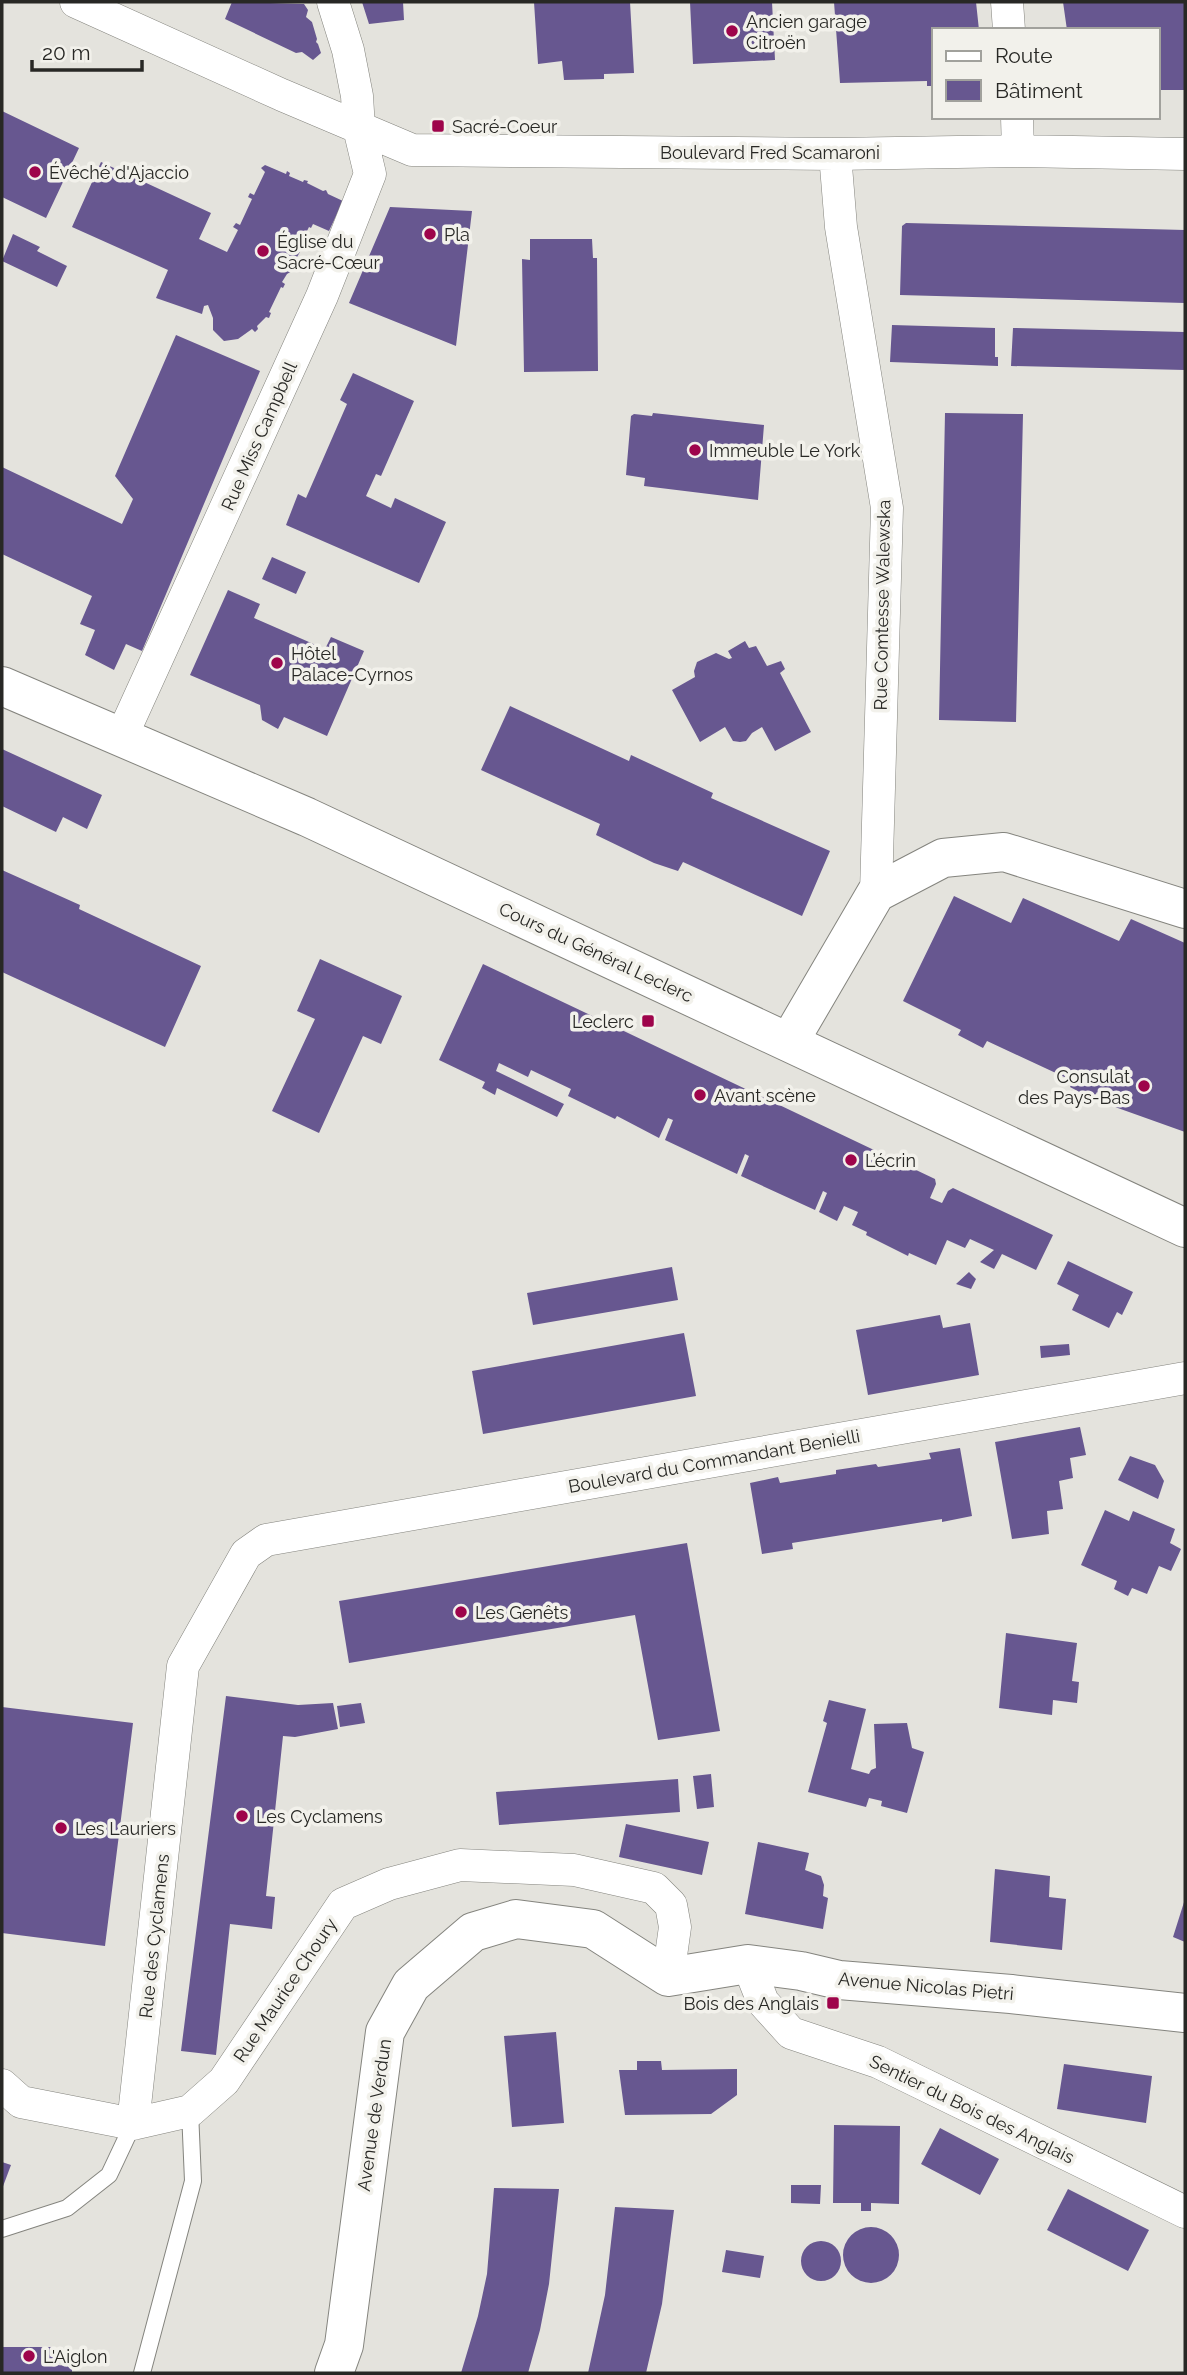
<svg xmlns="http://www.w3.org/2000/svg" width="1187" height="2375" viewBox="0 0 1187 2375" font-family="Raleway,sans-serif">
	<rect width="100%" height="100%" fill="#e4e3dd"/>
	<path fill="#675790" d="M232,2l72,2 4,6 -2,7 6,5 5,17 -1,3 2,2 3,9 -8,7 -11,-8 -6,1 -71,-34z
		M362,2h41l1,18 -35,4z
		M534,2h96l4,71 -30,1v5l-40,1 -2,-19 -24,3z
		M690,2h82l3,58 -82,4z
		M834,2h142l3,28h-46v56h-6v-5l-87,2z
		M1063,2h122v88h-28v-60h-90z
		M2,111l77,37 -33,70 -44,-21z
		M101,162l110,51 -12,26 28,13 11,-22 -5,-3 3,-4 4,2 12,-26 -4,-2 2,-4 4,2 11,-23 -4,-4 4,-3 21,9 1,-3 3,2 -1,3 14,6 1,-2 4,1 -1,2 16,8 3,-1 2,4 15,7 -14,30 -16,-7 -2,4 -2,-1 -12,24 3,1 -3,5 -2,-1 -5,10 2,5 -5,3 -5,8 3,2 -2,4 -2,-1 -12,25 2,1 -2,5 -3,-1 -9,9 1,3 -3,3 -3,-3 -14,10 -14,2 -11,-11v-12l-5,-13 -4,1 -2,8 -46,-16 12,-28 -96,-43z
		M390,207l82,4 -16,135 -107,-43z
		M906,223l279,7v73l-285,-8 2,-69z
		M13,234l27,13 -3,4 30,15 -10,21 -55,-26z
		M530,239h62l1,19h4l1,113 -74,1 -2,-113 8,1z
		M892,325l103,3v29h3v9l-108,-4z
		M1013,328l172,4v38l-174,-4z
		M176,335l84,36 -118,280 -16,-7 -12,26 -29,-15 10,-25 -15,-6 12,-28 -90,-42v-87l120,57 11,-25 -18,-23z
		M353,373l61,28 -33,75 -5,-2 -10,22 25,12 4,-10 51,24 -27,61 -133,-58 12,-31 8,4 41,-94 -7,-4z
		M653,413l111,12 -6,75 -114,-14 1,-8 -19,-3 5,-59 3,-2 18,2z
		M945,413l78,1 -7,308 -77,-2z
		M272,557l34,15 -10,22 -34,-15z
		M228,590l32,14 -6,14 71,31 6,-12 33,14 -37,85 -43,-19 -6,12 -16,-9 -2,-15 -70,-30z
		M745,641l4,7 7,-2 11,20 14,-5 4,8 -5,4 31,59 -36,19 -13,-24 -10,6 -6,8 -6,1 -7,-1 -8,-14 -25,15 -28,-52 23,-13 -1,-6 3,-9 19,-9 13,6 3,-1 -4,-7z
		M510,706l119,55 2,-6 82,38 -2,5 119,53 -28,65 -119,-54 -5,9 -24,-8 -58,-28 4,-11 -119,-54z
		M2,749l100,46 -15,34 -24,-12 -7,15 -54,-26z
		M2,870l78,35 -1,4 122,57 -36,81 -163,-75z
		M954,896l57,27 12,-25 96,43 12,-22 54,24v189l-70,-25 -1,-5 -17,-10 -4,7 -23,-12 3,-6 -86,-40 -4,7 -25,-13 3,-5 -58,-29z
		M320,959l82,37 -21,48 -18,-8 -44,97 -47,-22 43,-92 -18,-8z
		M483,964l452,215 1,5 -6,14 12,5 6,-12 5,-3 100,47 -17,35 -34,-16 -8,15 -14,-7 14,-12 -24,-11 -5,9 -18,-8 -11,25 -27,-12 -1,3 -42,-21 1,-3 -15,-7 6,-13 -14,-6 -7,15 -18,-9 8,-19 -4,-2 -8,19 -74,-34 8,-20 -4,-2 -8,20 -72,-34 8,-20 -5,-2 -9,20 -42,-22 -2,3 -47,-23 3,-7 -40,-19 -3,7 -29,-14 -3,8 68,33 -7,13 -60,-29 -2,7 -13,-7 3,-6 -46,-22z
		M1068,1261l65,31 -11,23 -5,-3 -8,16 -37,-18 7,-15 -22,-11z
		M672,1267l6,33 -145,25 -6,-32z
		M969,1272l7,7 -5,10 -15,-5z
		M940,1315l3,13 27,-5 9,52 -111,20 -12,-65z
		M684,1333l12,63 -213,38 -11,-63z
		M1069,1344l1,11 -29,3 -1,-12z
		M1080,1427l6,28 -16,3 3,20 -14,3 4,28 -16,2 2,23 -37,5 -17,-97z
		M960,1448l12,68 -30,6v-3l-150,24 1,6 -31,5 -12,-71 28,-6 2,6 56,-9v-4l40,-6 2,3 20,-3 33,-5 -2,-6z
		M1130,1456l25,9 9,16 -6,18 -40,-19z
		M1105,1510l24,11 4,-10 42,18 -5,14 11,6 -10,22 -12,-5 -12,28 -15,-6 -4,8 -14,-7 3,-8 -36,-16z
		M687,1543l33,188 -62,9 -23,-125 -286,48 -10,-62z
		M1006,1633l71,10 -5,38 7,1 -2,21 -24,-3 -1,15 -53,-7z
		M226,1696l72,9 35,-2 5,26 -43,8 -12,-1 -17,160 9,1 -3,32 -42,-5 -14,131 -35,-4z
		M829,1700l37,9 -15,60 18,5 2,-4 5,-2 -2,-44 33,-1 5,25 12,4 -17,61 -26,-7 1,-5 -13,-3 -3,9 -58,-15 19,-69 -4,-2z
		M361,1703l4,20 -25,4 -3,-21z
		M2,1707l131,16 -28,223 -103,-13z
		M711,1774l3,33 -17,2 -4,-33z
		M678,1779l2,33 -181,13 -3,-33z
		M626,1824l83,18 -7,33 -83,-18z
		M758,1842l51,11 -4,17 16,6 3,9 -1,11 5,2 -5,31 -78,-15z
		M995,1869l55,7 -1,21 17,2 -4,51 -72,-8z
		M1185,1899v43l-12,-5z
		M556,2032l8,91 -52,4 -8,-91z
		M637,2061h24l1,9 75,-1v26l-26,19 -86,1 -6,-45h18z
		M1064,2064l88,12 -6,47 -89,-14z
		M834,2125l66,1 -1,78 -28,-1v8h-10v-8h-28z
		M940,2128l59,31 -19,36 -59,-31z
		M2,2162l9,3 -9,24z
		M791,2185h30l-1,19 -29,-1z
		M494,2188l65,1 -10,95 -9,46 -12,43h-67l17,-57 9,-42z
		M1068,2189l81,41 -21,41 -81,-41z
		M615,2207l59,3 -12,94 -16,69h-58l17,-78z
		M843 2255a28 28 0 1 1 56 0a28 28 0 1 1-56 0Z
		M801 2261a20 20 0 1 1 40 0a20 20 0 1 1-40 0Z
		M726,2250l38,6 -4,22 -38,-6z
		M2,2347h54v18l16,1v7h-70z"/>
	<g fill="none" stroke-linecap="round" stroke-linejoin="round">
		<g stroke="#84847e" stroke-width="18">
			<path id="service" d="M2,2229l65,-21 42,-33 24,-51
				M142,2373l51,-192 -3,-70"/>
		</g>
		<g stroke="#84847e" stroke-width="33">
			<path id="minor" d="M76,2l206,93 130,55 423,4 183,-3 167,3
				M1007,2l2,28
				M1017,117l1,34
				M835,154l6,73 46,281 -11,385
				M121,738l201,-442 48,-122 -11,-46 -2,-32 -9,-46 -15,-48
				M748,1964l15,38 28,31 87,29 307,150
				M2,2085l19,17 112,22 57,-13 34,-30 119,-177 46,-20 71,-19 114,5 80,18 17,17 4,22 -7,50
				M133,2124l50,-458 63,-112 20,-14 919,-162"/>
		</g>
		<g stroke="#84847e" stroke-width="40">
			<path id="tertiary" d="M789,1042l87,-149 67,-35 61,-6 181,57"/>
		</g>
		<g stroke="#84847e" stroke-width="40">
			<path id="secondary" d="M2,686l305,131 878,411
				M334,2373l10,-28 41,-313 26,-47 62,-53 43,-13 77,10 75,48 80,-13 53,7 38,9 172,14 174,19"/>
		</g>
		<use href="#service" stroke="#fff" stroke-width="16"/>
		<use href="#minor" stroke="#fff" stroke-width="32"/>
		<use href="#tertiary" stroke="#fff" stroke-width="38"/>
		<use href="#secondary" stroke="#fff" stroke-width="38"/>
	</g>
	<g fill="#9e044b" stroke="#f2f1eb" stroke-width="2.5">
		<circle cx="732" cy="31" r="7"/>
		<rect x="431" y="119" width="14" height="14" rx="3.5"/>
		<circle cx="35" cy="172" r="7"/>
		<circle cx="430" cy="234" r="7"/>
		<circle cx="263" cy="251" r="7"/>
		<circle cx="695" cy="450" r="7"/>
		<circle cx="277" cy="663" r="7"/>
		<rect x="641" y="1014" width="14" height="14" rx="3.5"/>
		<circle cx="1144" cy="1086" r="7"/>
		<circle cx="700" cy="1095" r="7"/>
		<circle cx="851" cy="1160" r="7"/>
		<circle cx="461" cy="1612" r="7"/>
		<circle cx="242" cy="1816" r="7"/>
		<circle cx="61" cy="1828" r="7"/>
		<rect x="826" y="1996" width="14" height="14" rx="3.5"/>
		<circle cx="29" cy="2356" r="7"/>
	</g>
	<g text-anchor="middle" dominant-baseline="central" stroke-width="7" stroke-linejoin="round" paint-order="stroke">
		<g font-size="18" fill="#282825" stroke="#f2f1eb" text-anchor="start">
			<text x="746" y="21">Ancien garage<tspan x="746" dy="21">Citroën</tspan></text>
			<text x="452" y="126">Sacré-Coeur</text>
			<text x="49" y="172">Évêché d'Ajaccio</text>
			<text x="444" y="234">Pla</text>
			<text x="277" y="241">Église du<tspan x="277" dy="21">Sacré-Cœur</tspan></text>
			<text x="709" y="450">Immeuble Le York</text>
			<text x="291" y="653">Hôtel<tspan x="291" dy="21">Palace-Cyrnos</tspan></text>
			<text x="634" y="1021" text-anchor="end">Leclerc</text>
			<text x="1130" y="1076" text-anchor="end">Consulat<tspan x="1130" dy="21">des Pays-Bas</tspan></text>
			<text x="714" y="1095">Avant scène</text>
			<text x="865" y="1160">L’écrin</text>
			<text x="475" y="1612">Les Genêts</text>
			<text x="256" y="1816">Les Cyclamens</text>
			<text x="75" y="1828">Les Lauriers</text>
			<text x="819" y="2003" text-anchor="end">Bois des Anglais</text>
			<text x="43" y="2356">L'Aiglon</text>
		</g>
		<g font-size="18" fill="#282825" stroke="#f2f1eb">
			<text x="770" y="152">Boulevard Fred Scamaroni</text>
			<text transform="translate(259 436) rotate(-66)">Rue Miss Campbell</text>
			<text transform="translate(882 605) rotate(-89)">Rue Comtesse Walewska</text>
			<text transform="translate(596 952) rotate(25)">Cours du Général Leclerc</text>
			<text transform="translate(714 1461) rotate(-10)">Boulevard du Commandant Benielli</text>
			<text transform="translate(154 1936) rotate(-84)">Rue des Cyclamens</text>
			<text transform="translate(926 1986) rotate(5)">Avenue Nicolas Pietri</text>
			<text transform="translate(285 1990) rotate(-56)">Rue Maurice Choury</text>
			<text transform="translate(972 2109) rotate(26)">Sentier du Bois des Anglais</text>
			<text transform="translate(374 2115) rotate(-82)">Avenue de Verdun</text>
		</g>
	</g>
	<rect width="1187" height="2375" fill="none" stroke="#282825" stroke-width="7"/>
	<rect x="932" y="28" width="228" height="91" fill="#f2f1eb" stroke="#a1a19c" stroke-width="2"/>
	<rect x="946" y="51" width="35" height="10" fill="#ffffff" stroke="#a1a19c" stroke-width="2"/>
	<text x="995" y="63" font-size="21" fill="#282825">Route</text>
	<rect x="946" y="80" width="35" height="21" fill="#675790" stroke="#a1a19c" stroke-width="2"/>
	<text x="995" y="98" font-size="21" fill="#282825">Bâtiment</text>
	<path d="M32 60v10h110v-10" fill="none" stroke="#282825" stroke-width="3.5"/>
	<text x="42" y="60" font-size="21" fill="#282825" stroke="#f2f1eb" stroke-width="5" paint-order="stroke">20 m</text>
</svg>
